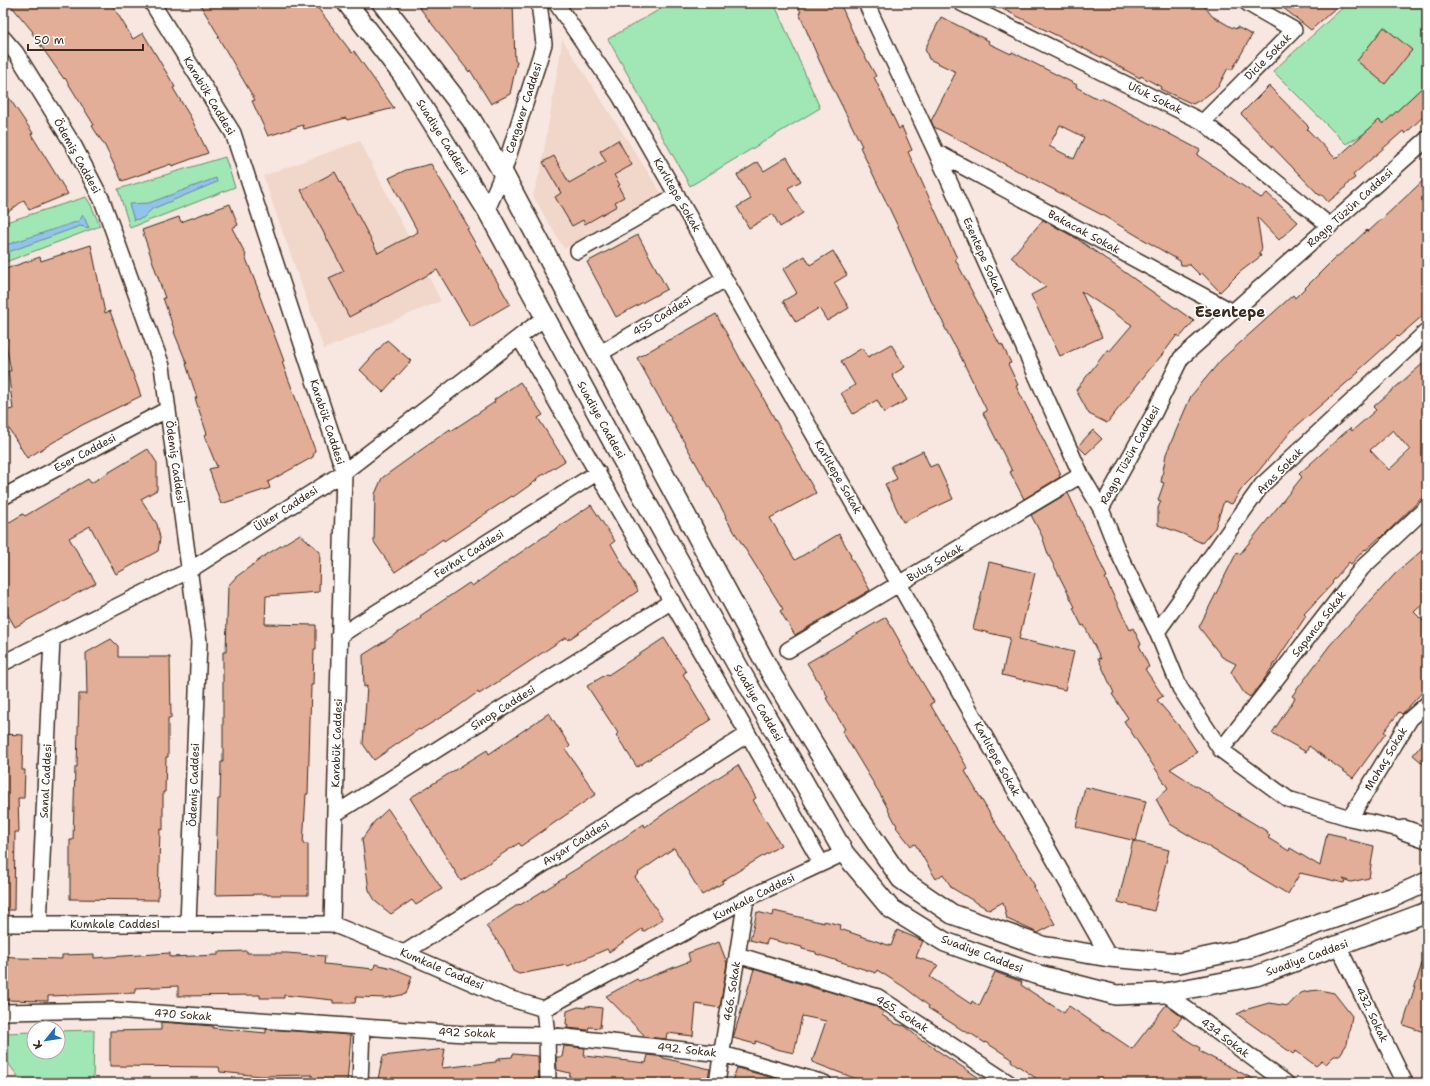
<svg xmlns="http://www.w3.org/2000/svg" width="1430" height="1086" viewBox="0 0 1430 1086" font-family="'Shantell Sans',sans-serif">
	<rect width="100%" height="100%" fill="#f7e7e0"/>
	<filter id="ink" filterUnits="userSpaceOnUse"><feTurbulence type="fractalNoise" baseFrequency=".025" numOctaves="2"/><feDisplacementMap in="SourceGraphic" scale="8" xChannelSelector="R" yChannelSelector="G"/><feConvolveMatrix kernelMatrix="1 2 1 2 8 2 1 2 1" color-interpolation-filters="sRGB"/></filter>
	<g filter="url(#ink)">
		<path fill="#f1d6ca" d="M562,39l100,155 -98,55 -31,-53 8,-28 20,-118z
			M360,141l81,160 -117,48 -61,-173z"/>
		<path fill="#a0e7b5" stroke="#6e886a" d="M671,3h103l46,105 -130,78 -82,-147z
			M1348,3h79v85l-34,29 -47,27 -73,-73z
			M225,157l10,30 -105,41 -12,-39z
			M86,197l5,8 9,21 -97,37v-40z
			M94,1030l-1,53h-63l-10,-4 -12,-16 -5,-12 3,-18 28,-1v20h24v-21z"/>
		<path fill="#90c4ed" stroke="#6e869a" d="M216,178l1,4 -65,27 -9,9 -9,2 -5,-16 20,-1z
			M83,215l6,13 -9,-2 -77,28v-8l76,-25z"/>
		<path fill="#e3ae97" stroke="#3b2a1e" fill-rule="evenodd" d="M9,3h102l22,36 10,-6 32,54 -2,1 18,30 17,35 -36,13 -1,-2 -49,17 -17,-35 -13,-20 2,-1 -29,-47 -1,1 -32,-46 1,-1z
			M199,3h115l38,50 2,-2 40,57 -47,12 -1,-2 -42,11 -1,-4 -35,11 -16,-35 3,-1 -37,-63 1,-1z
			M416,3h97l2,58h2l-7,33 -19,10 -21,-34 -1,2z
			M796,3h44l17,39 19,34 -2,1 25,52 3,-2 10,23 -4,2 49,106 -2,1 45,86 2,-1 9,19 -3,1 10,21 -2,1 45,88 -2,1 1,2 -36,22 -14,-27 2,-1 -29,-58 4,-2 -32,-66h-1l-10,-19h1l-18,-33 -26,-60 -41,-86 2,-1 -42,-84 -21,-49 2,-1z
			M990,3h212l10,13 19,11 5,2 1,-2 15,8 -20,35 -4,-2 -10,19 -13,10 -12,7 -33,-15 1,-2 -20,-11 -1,2 -35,-19z
			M1277,3h64l-30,27z
			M941,17l48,24 -1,2 23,11 1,-2 65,33 -1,2 24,13 1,-2 99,52 -3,5 64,43 6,-5 31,29 -19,18 -22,-23 5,32 -3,4 2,3 -21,16 -20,20 -18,-19 -2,2 -10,-10h-9l-1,-4 -78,-46 -168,-88 -3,-6 25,-49 -27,-13 -4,-10zM1060,125l24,12 -10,22 -25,-13z
			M1384,27l28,23 -27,34 -28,-23z
			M1427,83v30l-22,21 -2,-3 -50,44 2,3 -6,4 -6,8 -15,12 -6,-7h-3l-78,-81 28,-28 40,41 -2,2 28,29h2l42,-38 4,4z
			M3,89l30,44 -2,1 37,60 -39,16 -5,-10 -21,16z
			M618,140l14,25 -18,10 6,10 -2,1 6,11 -9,5 2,4 -32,18 -2,-4 -11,6 -17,-29 6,-4 -18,-31 11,-6 15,27 37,-21 -6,-11z
			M787,157l14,24 -13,7 15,25 -23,14 -7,-13 -24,14 -12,-21 14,-8 -14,-24 21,-13 6,9z
			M431,164l38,64 -2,1 43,75 -39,23 -34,-57 -88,47 -20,-39 15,-7 -43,-81 34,-18 43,81 40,-21 -29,-54 17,-8z
			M1427,177v135l-29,25 -1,-1 -39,35 1,1 -67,58 -35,43 -14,14 -11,17 -8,-3 -9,27 -13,15 -19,-9 -25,-9v-17l3,-7 -3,-1 6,-17 -3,-1 5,-28 25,-58 30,-36 72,-65 2,3 39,-39 15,-12 18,-17 1,2z
			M230,204l8,21 -6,3 14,27 -1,1 15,38h-1l25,67 -2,1 33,88 -2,7 -45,25 2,6 -49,16 -12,-35 8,-2 -13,-32 3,-1 -12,-36h2l-11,-34h1l-13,-32h1l-12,-34h2l-23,-68 37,-13 2,5z
			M1043,220l33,18 118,83 -14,16 -3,-2 -15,20 -13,15 -42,53 -18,-9 -13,-24 32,-41 1,3 23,-27 -51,-34 21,46 -42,19 -29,-61 15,-8 -35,-30z
			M638,235l29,54 -51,28 -29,-55z
			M91,245l14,68 5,-2 31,85 -59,29 -55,33 -21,-34 2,-14 5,-1 -5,-38h3l-6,-31h2l-4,-40v-30l37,-13 1,4z
			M833,251l14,24 -13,8 15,25 -22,13 -8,-13 -23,14 -13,-21 14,-8 -14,-24 22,-13 5,9z
			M716,314l26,48 21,34h-1l54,97 -46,25 25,42 44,-26 12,21 -1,1 20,34 -75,45 -15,-24 3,-2 -58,-92 1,-1 -19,-33 -70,-125 33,-19v1z
			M387,340l24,21 -28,31 -23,-22z
			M891,344l14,23 -13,8 15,25 -23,13 -7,-13 -24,14 -12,-21 14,-8 -14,-24 21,-13 6,9z
			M1427,360v133l-46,45 -1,-1 -14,13 -1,-1 -14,15 -2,-2 -17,20 1,1 -29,31 2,2 -43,65 -13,16 -6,-4 -13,-21 5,-8 -14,-7 -23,-30 38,-75 3,2 62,-77 -3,-3 51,-46 2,3 24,-21 -3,-3zM1393,430l17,20 -21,20 -19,-20z
			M520,382l23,33 -5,3 27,43 -29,18 1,1 -24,17 -1,-1 -68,45 -1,-2 -48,33 -21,-30 1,-48 7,-16 68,-49 1,2 44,-29 -1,-2z
			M1093,430l9,9 -16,15 -8,-8z
			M148,449l9,14v27l-16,9 16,25 3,14 -2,13 -42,23 -26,-48 -21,12 27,45 -81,44 -12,-21v-80l20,-12 2,2 63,-37 3,4z
			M923,451l7,16 7,-3 16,35 -50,23 -18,-38 12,-5 -6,-13z
			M1068,493l39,84 -2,1 25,52 3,-2 8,16 -2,1 10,22 -4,2 18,27 -6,4 27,32 13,20 -27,17 43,28 -1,1 56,34 -1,2 3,2 -2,2 21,13 1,-3 30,18 7,-33 18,4v2l29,7 -5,32 -18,4 -8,-3 2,1 -1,3 -44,-10 -12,21 -118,-70 -14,-25 12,-11 -44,-67 4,-3 -16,-24 2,-1 -16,-35 3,1 -17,-34 -2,1 -9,-18 2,-1 -27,-53 -6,-18 -11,-21z
			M591,505l24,36 -4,3 27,47 -70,49 -2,-3 -54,36 -33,21 -1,-2 -22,16 -36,22 -1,-1 -45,31 -11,-16 4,-58 -3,1 -1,-32 58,-37 -1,-2 49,-33 3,3 61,-42z
			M300,534l20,18 -1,40 -53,4 -1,28 51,1v24h-2l-1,36h-2l-3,109h-2l-3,50h5v51h-41v-1l-52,1 3,-96h2l1,-37h2v-110h3l2,-66 8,-9 30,-22z
			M1427,546v54l-13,12 13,13v62l-25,27 -3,-2 -15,20 2,1 -33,45 -44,-32 -3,6 -34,-19 23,-35 -3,-2 38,-51 65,-71z
			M989,562l46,11 -16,66 55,13 -9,38 -63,-15 8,-37 -37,-9z
			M886,617l14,25 -1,1 35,59 -4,2 38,65 -3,2 29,50 41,65 -2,1 22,37 -17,9 -31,-14 -4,-17 -14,8 -37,-22 -9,-14 -7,5 -21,-35 -4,2 -15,-19 1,-1 -17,-32 -38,-63 3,-2 -19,-31 2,-1 -21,-34z
			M664,638l22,34 -3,2 28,46 -74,47 -21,-32 2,-2 -31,-47 20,-12 1,1z
			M111,639l7,7v11h52l1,61h-3v39h-2l-1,35h-2v38l-3,-1 -2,71 -88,-1v-59h3l2,-73h2l2,-73h8l-1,-41z
			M549,713l21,33 -4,4 30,44 -75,52 -2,-3 -58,38 -51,-83 77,-48 2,4z
			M3,734l20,1 -1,35h3l-1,28h-6l1,34h-4l-1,78h-11z
			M1427,738v29l-14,-12z
			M738,765l18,33 -3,2 28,45 -59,36 1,2 -21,12 -28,-47 -36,25 1,1 -4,3 28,42 -20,13 -1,-3 -33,23 -2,-3 -39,17 -1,-1 -48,9 -6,-3 -9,-21 -18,-24 33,-22 1,1 46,-28 -1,-1 31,-19 48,-33 1,3 44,-31z
			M1085,787l61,14 -10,40 -60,-14z
			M388,809l54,80 -26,16 -4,-5 -21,14 -15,-12 -7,-12 -7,-51 12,-17z
			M1133,841l36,9 -15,61 -36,-9z
			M774,911l50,12v-2l17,4 -1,4 51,17 6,-16 26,11 -7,16 22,8 -8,12 41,27 1,-3 7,5 16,-34 27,10 -1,3 43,28 5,-7 63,43 34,-44 16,12 -9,12 14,11 13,8 -1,3 62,32h-218l-32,-22 1,-2 -27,-17v1l-15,-10h-3l-39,-25 1,-2 -25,-19 -27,-17 -1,3 -60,-19v-2l-14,-3v-2l-34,-8 -2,5 -16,-4 7,-28 16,4z
			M719,942l8,21 -7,45 -24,-4 -3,32 -26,-3 -1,6 -20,-2 -40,-41 31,-17 2,2 51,-20 -2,-8z
			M247,951v2h40l38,3 -1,8 50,5 1,-5 17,4 20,8 -6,18 -20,4 -30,-1 -1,6h-22v-3l-49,-5v3h-24v-3l-82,1v-10l-43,2v5l-87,3v5l-45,-1v-44l12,1v1l47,1v-4l32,-1v4l76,-5v4l48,-2v-3z
			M1424,957l3,1v75l-24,-8z
			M754,969l70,22v-1l49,15 11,7 -2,3 14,9 9,2 17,15 1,-1 12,8v1l52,34h-120l-55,-21 14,-41 -24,-5 -8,37 -18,-4 -20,-8 -1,3 -22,-6z
			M1320,990l14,3 18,23 -5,28 -8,12h-5l-8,8 -4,-3 -6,5 -20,-15 -3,3 -56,-40 11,-5 21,-6 19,3 12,-13 9,-2z
			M586,1006l16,2 -2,20 -11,-1 -1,3 -21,-2 1,-3 -2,-1 1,-13 11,-4 8,1z
			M161,1022l52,4v2l53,5v-4l85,6 -4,48 -35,-2v-6l-51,1 -41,-4 -1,-5 -109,-1v-35l51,-1z
			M564,1046l21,2 -1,8 62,7 2,-8 15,2v1l47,11 -1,4 -2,10h-138l1,-10 -13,-3 -1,-13h6z
			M445,1049l-3,19 54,-6v-2h4l-1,-2 13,-1 1,-3 25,2 1,27h-134l-27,-4 5,-23z
			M737,1068l54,15h-60z"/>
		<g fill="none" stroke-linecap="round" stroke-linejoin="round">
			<g stroke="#3b2a1e" stroke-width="18">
				<path id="minor" d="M152,3l81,130 111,339 -12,452
					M556,3l64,93 257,449 232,412
					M866,3l70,149 145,323 20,34 17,43 39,80 23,56 41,62 67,49 62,19 54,12
					M961,3l242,119 127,104
					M3,38l13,15 58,93 28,54 60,166 37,276 -11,282
					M1203,122l91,-92 -47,-27
					M936,152l297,160
					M487,210l16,-37 41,-129 -5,-41
					M578,251l99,-56
					M519,337l229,397 73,129
					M599,354l126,-75
					M3,497l165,-88
					M1101,509l53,-96 27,-55 246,-219
					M1157,632l105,-147 165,-154
					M339,636l259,-164
					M788,650l293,-175
					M3,663l187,-93 154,-98 200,-154
					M1221,750l141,-182 65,-61
					M335,814l337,-213
					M1350,818l60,-99 17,-15
					M3,924h329l72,29 101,44 39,12 202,-110 98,-46
					M39,924l13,-285
					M1338,946l67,137
					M404,953l344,-219
					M737,955l141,42 131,86
					M1165,993l121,90
					M544,1009l3,26 1,48
					M3,1012l110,-2 352,24 82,1 175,19 102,29
					M360,1083l2,-56
					M717,1083l29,-184"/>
			</g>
			<g stroke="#3b2a1e" stroke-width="22">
				<path id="major" d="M347,3l55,71 85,136 134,247 120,215 103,181 46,55 55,34 90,32 81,21 49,-2 91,-17 171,-64
					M382,3l89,116 32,54 96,181 173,321 81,134 48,70 51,35 90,32 67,11 70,6 70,-15 142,-50 36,-16
					M1404,830l23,8"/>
			</g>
			<use href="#minor" stroke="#fff" stroke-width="15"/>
			<use href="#major" stroke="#fff" stroke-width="19"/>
		</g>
	</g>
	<g text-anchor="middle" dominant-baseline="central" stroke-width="3.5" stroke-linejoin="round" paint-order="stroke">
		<g font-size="11" fill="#3b2a1e" stroke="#fff">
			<text transform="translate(1268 57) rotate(-45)">Dicle Sokak</text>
			<text transform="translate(209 96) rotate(59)">Karabük Caddesi</text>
			<text transform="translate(1155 98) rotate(26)">Ufuk Sokak</text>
			<text transform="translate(524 108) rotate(-72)">Cengaver Caddesi</text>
			<text transform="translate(442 137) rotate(58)">Suadiye Caddesi</text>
			<text transform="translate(77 156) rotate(61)">Ödemiş Caddesi</text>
			<text transform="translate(677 195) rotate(60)">Karlıtepe Sokak</text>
			<text transform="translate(1350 208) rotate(-42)">Ragıp Tüzün Caddesi</text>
			<text transform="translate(1084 232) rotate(28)">Bakacak Sokak</text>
			<text transform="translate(983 256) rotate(66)">Esentepe Sokak</text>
			<text transform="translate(662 316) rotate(-31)">455 Caddesi</text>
			<text transform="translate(601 420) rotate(61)">Suadiye Caddesi</text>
			<text transform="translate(327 422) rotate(72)">Karabük Caddesi</text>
			<text transform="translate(85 453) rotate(-28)">Eser Caddesi</text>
			<text transform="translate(1130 455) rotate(-61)">Ragıp Tüzün Caddesi</text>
			<text transform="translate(175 462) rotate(82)">Ödemiş Caddesi</text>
			<text transform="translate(1280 471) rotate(-45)">Aras Sokak</text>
			<text transform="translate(838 477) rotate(60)">Karlıtepe Sokak</text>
			<text transform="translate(286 509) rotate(-33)">Ülker Caddesi</text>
			<text transform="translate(469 554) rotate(-32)">Ferhat Caddesi</text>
			<text transform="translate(935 563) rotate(-31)">Buluş Sokak</text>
			<text transform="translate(1319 624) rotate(-52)">Sapanca Sokak</text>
			<text transform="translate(758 703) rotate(60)">Suadiye Caddesi</text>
			<text transform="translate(503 708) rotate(-32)">Sinop Caddesi</text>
			<text transform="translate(337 743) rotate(-88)">Karabük Caddesi</text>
			<text transform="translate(997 759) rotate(61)">Karlıtepe Sokak</text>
			<text transform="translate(1386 759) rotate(-59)">Mohaç Sokak</text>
			<text transform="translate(46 781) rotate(-87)">Sanal Caddesi</text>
			<text transform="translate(194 785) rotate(-88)">Ödemiş Caddesi</text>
			<text transform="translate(576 843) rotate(-32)">Avşar Caddesi</text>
			<text transform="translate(754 897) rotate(-27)">Kumkale Caddesi</text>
			<text x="115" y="924">Kumkale Caddesi</text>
			<text transform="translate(982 954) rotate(21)">Suadiye Caddesi</text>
			<text transform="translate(1307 958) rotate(-20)">Suadiye Caddesi</text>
			<text transform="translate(442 969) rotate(23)">Kumkale Caddesi</text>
			<text transform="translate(732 991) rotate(-81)">466. Sokak</text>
			<text transform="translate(902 1014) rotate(32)">465. Sokak</text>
			<text transform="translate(183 1015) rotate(4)">470 Sokak</text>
			<text transform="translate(1372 1015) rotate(64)">432. Sokak</text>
			<text transform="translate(467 1033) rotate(2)">492 Sokak</text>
			<text transform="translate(1225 1038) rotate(37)">434 Sokak</text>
			<text transform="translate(687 1050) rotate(6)">492. Sokak</text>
		</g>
		<g font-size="15" font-weight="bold" fill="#3b2a1e" stroke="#fff">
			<text x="1230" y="312">Esentepe</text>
		</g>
	</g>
	<rect width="1430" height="1086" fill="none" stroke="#fff" stroke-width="16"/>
	<rect x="8" y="8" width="1414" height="1070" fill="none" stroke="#3b2a1e" stroke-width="1.5" filter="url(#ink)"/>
	<g transform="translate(46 1040) rotate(240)"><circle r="19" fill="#ffffff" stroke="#b1aaa5"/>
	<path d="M0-3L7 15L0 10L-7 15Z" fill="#1f6fb2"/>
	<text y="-6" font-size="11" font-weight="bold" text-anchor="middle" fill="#3b2a1e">K</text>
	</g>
	<path d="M28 44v6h115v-6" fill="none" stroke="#3b2a1e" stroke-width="2"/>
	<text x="34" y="44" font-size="12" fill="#3b2a1e" stroke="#ffffff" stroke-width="3" paint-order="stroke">50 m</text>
</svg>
